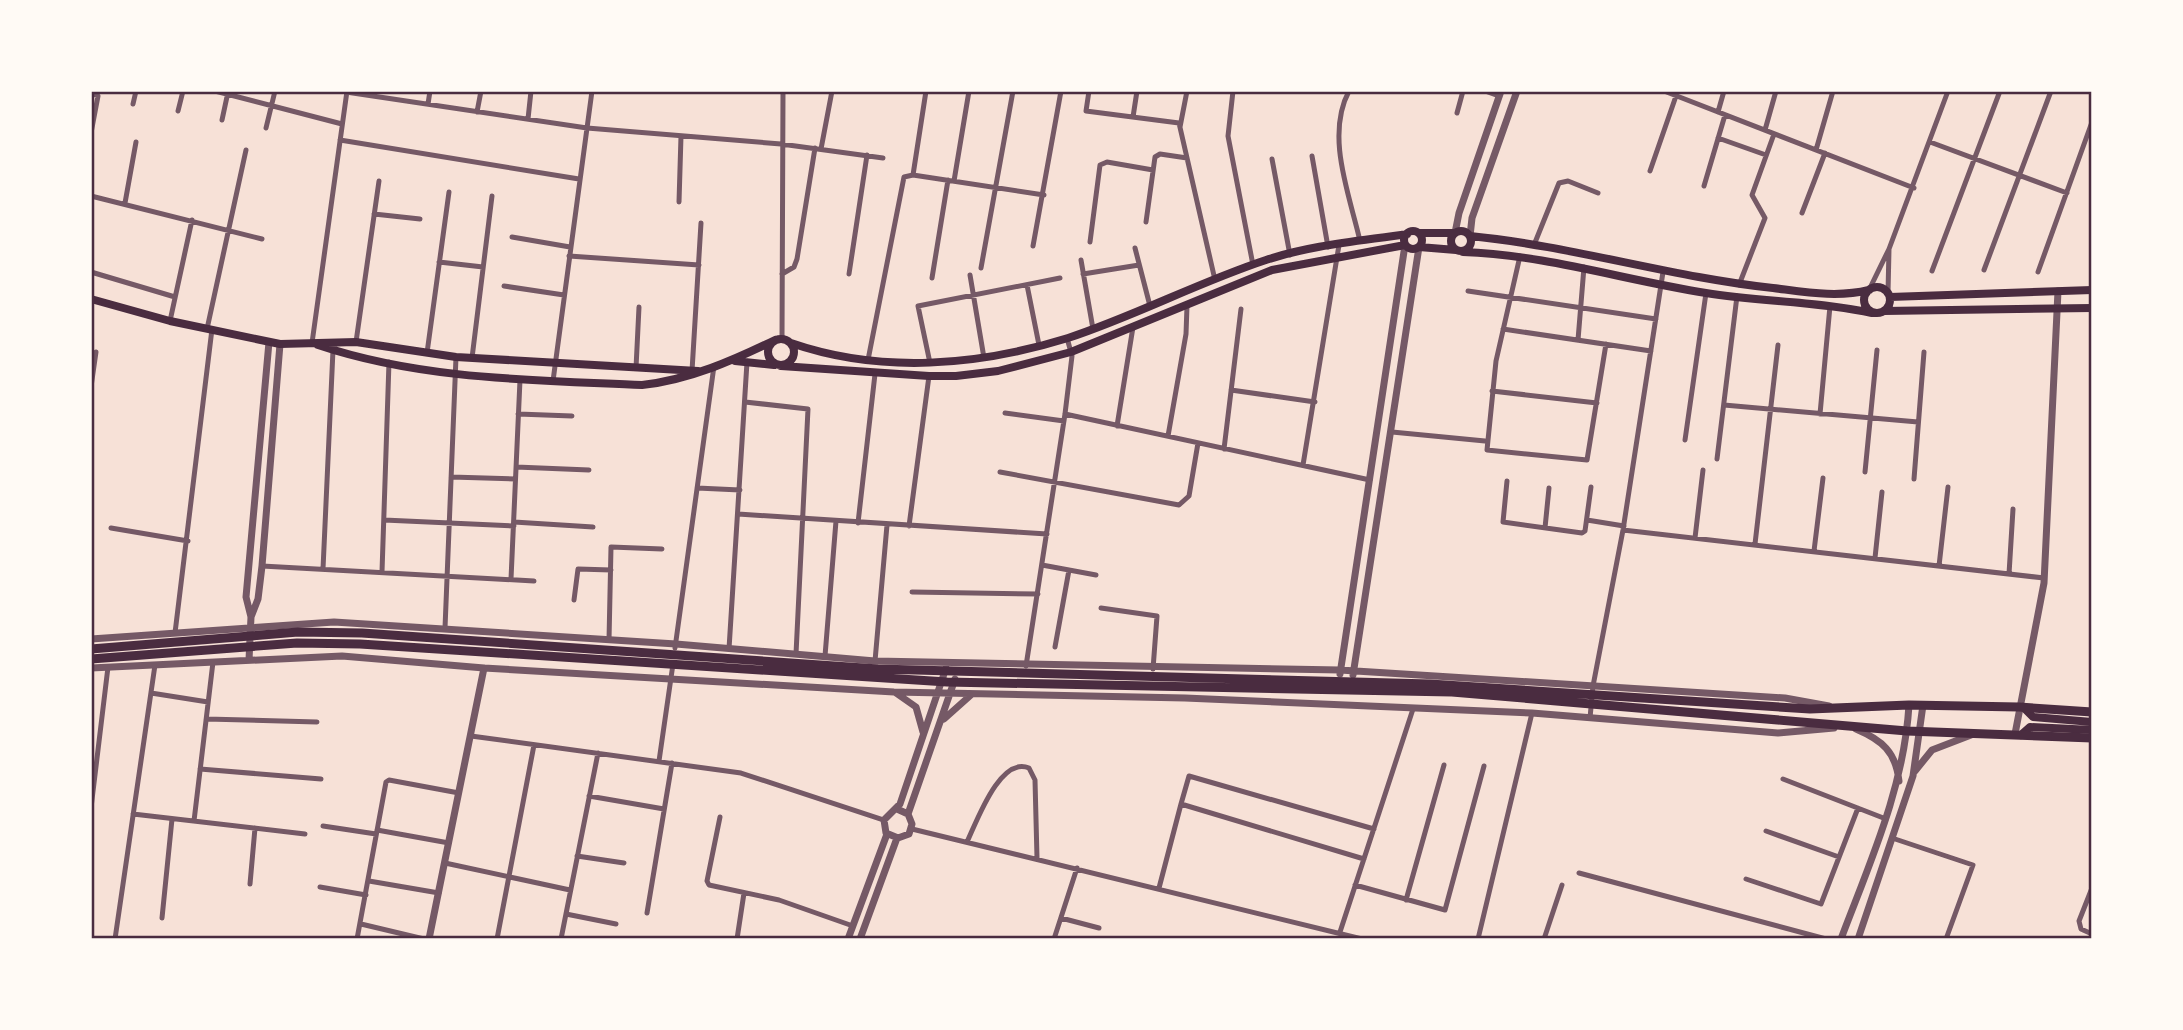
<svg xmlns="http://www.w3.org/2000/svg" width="2183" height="1030" viewBox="0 0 2183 1030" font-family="Roboto,sans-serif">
	<rect width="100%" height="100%" fill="#f7e1d7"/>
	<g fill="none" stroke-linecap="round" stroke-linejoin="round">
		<path stroke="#755966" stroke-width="5" d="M215,91l127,33
			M1089,91l-3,20 93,12 36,157
			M1233,91l-5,45 25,129
			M1349,91c-24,45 1,105 11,150
			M1485,91l14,5
			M1664,91l250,97
			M346,92l241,36 194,16 102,14
			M91,93l7,3 -7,37
			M133,104l3,-13
			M428,104l2,-13
			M178,111l5,-20
			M477,112l4,-21
			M1718,112l6,-21
			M1457,113l6,-22
			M1133,117l4,-26
			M528,119l3,-28
			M222,120l6,-28
			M1180,127l7,-36
			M266,128l9,-37
			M1765,130l11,-39
			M1718,138l48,17
			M340,140l239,39
			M1930,142l137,51
			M821,149l11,-58
			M1816,150l17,-59
			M1312,156l16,91
			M1272,159l18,96
			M1650,171l26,-75
			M913,175l13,-84
			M954,181l15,-90
			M1704,186l21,-71
			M91,196l171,43
			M679,202l2,-66
			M125,203l11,-61
			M1802,213l23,-60
			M374,214l46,5
			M1146,222l9,-65 5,-3 27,4
			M512,237l58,10
			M1090,242l10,-77 7,-3 46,8
			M1534,245l25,-62 9,-2 30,12
			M1033,246l28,-155
			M1135,248l15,58
			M1889,249l59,-158
			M569,256l130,9
			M1520,256l-24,105 -9,89 100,10 19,-116
			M1081,260l12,69
			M439,262l44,5
			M981,268l32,-177
			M1984,270l67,-179
			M1932,271l68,-180
			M91,272l84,25
			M2038,272l54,-150
			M782,274l12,-7 3,-8 18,-111
			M849,274l18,-119
			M1083,274l56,-9
			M970,275l14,83
			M932,278l16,-98
			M1027,285l12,60
			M1739,285l26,-67 -13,-23 22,-61
			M504,286l60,9
			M1869,290l20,-41 -1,44
			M1468,291l188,28
			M170,321l22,-101
			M207,329l39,-179
			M1503,329l148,22
			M782,339l1,-248
			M1578,340l6,-73
			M356,342l23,-161
			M312,343l35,-252
			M427,353l22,-161
			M472,358l20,-162
			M868,360l36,-183 9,-2 131,20
			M930,363l-12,-57 142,-28
			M636,368l3,-61
			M692,371l9,-148
			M553,381l39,-290
			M91,387l5,-35
			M1231,390l84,12
			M1492,391l105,12
			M745,402l63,7 -12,245
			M1724,405l194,17
			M1005,413l59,8
			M518,414l54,2
			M1065,414l305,66
			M1820,414l10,-108
			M1117,426l16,-99
			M1392,432l93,9
			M1168,436l18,-102 1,-28
			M1685,440l21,-147
			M1224,449l17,-140
			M1717,459l20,-163
			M1303,465l36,-220
			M516,467l73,3
			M1000,472l179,33 10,-9 9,-53
			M1865,472l12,-122
			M451,477l64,2
			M1914,479l10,-127
			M1507,481l-4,41 79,11 3,-2 6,-44
			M697,488l43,2
			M738,514l309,20
			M384,520l130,6
			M1587,520l37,6
			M514,522l79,5
			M858,523l17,-149
			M909,526l20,-150
			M111,528l77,13
			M1545,528l4,-40
			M1623,530l421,48
			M1695,538l8,-68
			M1755,544l23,-199
			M1814,551l9,-73
			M1875,558l7,-66
			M1042,565l54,10
			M262,566l272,15
			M1939,566l9,-79
			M323,569l10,-219
			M382,572l7,-210
			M2009,574l4,-65
			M511,579l9,-199
			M912,592l126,2
			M574,600l4,-31 33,1
			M1101,608l56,8 -4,53
			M445,628l11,-271
			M175,633l37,-304
			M609,640l2,-93 51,2
			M1055,647l14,-77
			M675,648l39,-282
			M729,649l18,-287
			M825,656l11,-135
			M875,661l12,-136
			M1026,666l39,-252 7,-58 -5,-18
			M151,693l57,9
			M1590,718l3,-32 30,-156 40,-258
			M206,719l111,3
			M471,736l270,37 143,47
			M659,761l14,-97
			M200,769l121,10
			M1783,779l103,40
			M589,796l75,13
			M1181,804l8,-28 185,53
			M91,808l17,-141
			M133,814l172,20
			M720,817l-13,64 2,4 70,15 74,26
			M194,821l19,-159
			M323,826l53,8
			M912,829l450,110
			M377,830l72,13
			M1766,831l73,26
			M1892,838l81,27 -27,74
			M967,842c10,-21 33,-86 62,-74l6,12 2,78
			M577,856l47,7
			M445,863l125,27
			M1579,873l247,66
			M1746,879l75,25 37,-96
			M369,881l70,12
			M250,884l5,-56
			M1355,885l90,25 39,-144
			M320,887l46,8
			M1159,888l22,-84 183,55
			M2092,888l-13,33 2,8 11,5
			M1406,900l38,-135
			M647,913l25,-150
			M566,914l50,10
			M162,918l10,-99
			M1061,918l38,10
			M361,924l63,15
			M1340,932l73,-223
			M91,938l5,1
			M115,939l40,-274
			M357,939l29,-157 3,-2 70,13
			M497,939l37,-194
			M561,939l37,-186
			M737,939l7,-46
			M1054,939l23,-71
			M1478,939l54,-226
			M1544,939l18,-54"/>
		<path stroke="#755966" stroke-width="7" d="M1455,233l4,-20 42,-122
			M1470,236l2,-18 45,-127
			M251,617l7,-18 4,-33 18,-222
			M91,639l243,-17 342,22 199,17 465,9 445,28 44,8
			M249,660l2,-43 -5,-20 23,-255
			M91,668l251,-12 142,12 410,24 291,6 347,15 246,20 56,-5
			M1340,674l65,-429
			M1353,675l66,-428
			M896,693l20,14 7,25
			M944,719l28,-25
			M1856,729c26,11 40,23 43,52
			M2015,734l29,-151 14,-292
			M1915,771l17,-21 39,-15
			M897,809l11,5 4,10 -3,10 -11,4 -12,-5 -2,-13 16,-16 46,-136
			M908,814l47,-135
			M429,939l55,-271
			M848,939l39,-105
			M860,939l37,-101
			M1841,939c29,-77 63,-151 68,-234
			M1858,939l55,-163 10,-71"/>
		<path stroke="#4a2c40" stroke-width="8" d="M1451 241a10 10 0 1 1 20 0a10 10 0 1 1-20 0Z
			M1404 240a9 9 0 1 1 18 0a9 9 0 1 1-18 0Z
			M1420,233h35
			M1470,236c102,10 201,41 303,52 32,4 64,10 96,2
			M1419,247l37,3
			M1463,252c83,3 161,28 243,41 55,9 111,8 166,20
			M1864 300a13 13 0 1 1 26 0a13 13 0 1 1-26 0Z
			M1890,297l202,-7
			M91,299l79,22 110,23 76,-2 100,15 242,14
			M1884,311l208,-3
			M768 352a13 13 0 1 1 26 0a13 13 0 1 1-26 0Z
			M791,343c90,31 187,23 277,-5 67,-22 131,-56 198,-78 45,-15 95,-19 141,-26
			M318,345c104,35 216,35 324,40 47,-5 92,-25 133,-45
			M735,361l39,4
			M781,366l148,10h27l42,-5 73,-19 201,-82 133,-25
			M2023,707l10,10 59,5
			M2021,735l9,-8 62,3"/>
		<path stroke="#4a2c40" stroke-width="9" d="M91,649l207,-17 64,1 516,36 552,15 380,25 99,-4 110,2 73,5
			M91,659l206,-16 63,1 587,38 505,10 455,39 185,7"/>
	</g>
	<rect width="2183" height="1030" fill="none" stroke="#fffaf5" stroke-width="186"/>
	<rect x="93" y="93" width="1997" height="844" fill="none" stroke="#4a2c40" stroke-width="2.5"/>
</svg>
